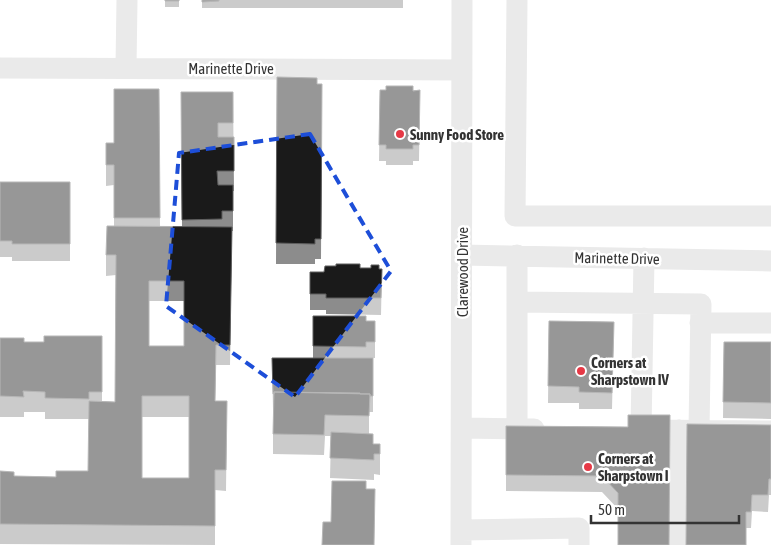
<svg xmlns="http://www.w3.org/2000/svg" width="771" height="545" viewBox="0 0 771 545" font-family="'Asap Condensed',sans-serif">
	<rect width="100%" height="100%" fill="#fff"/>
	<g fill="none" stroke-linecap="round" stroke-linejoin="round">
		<path stroke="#d0d0d0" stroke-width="21" d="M517,0l-2,216h256
			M126,67l1,-67
			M0,68l462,2
			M462,255l309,6
			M517,255v174
			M517,302l184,2 -2,126
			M700,323h71
			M462,428l72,1
			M641,430l3,-172
			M642,430l129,1
			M461,530l118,-2v17
			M461,545l1,-545
			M678,545l1,-115"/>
	</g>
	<path fill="#8c8c8c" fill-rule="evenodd" d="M165,0h14v7h-14z
		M202,0h201v8h-201z
		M277,77l40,7h5l-1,175h-6v5h-39z
		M159,89l1,138h22l-1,-135h52l1,99h-1v40h-1l-2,134h-14l-1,36h12l-1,90 -11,-1v55l-215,-1v-73l14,5 42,1 32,-6 1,-52h-44v-7h-21v5h-24v-79l24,4h20l58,-6v65l13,1 1,-127 -10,1v-21l8,-29v-41l-8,1v-43h8zM149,301h35v45h-35zM142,417h47v61h-47z
		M380,90h40l-1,71h-6v4h-27v-4h-7z
		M0,182h70v79h-58v-4h-12z
		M360,268l22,1 -1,46 -55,-1v-4h-16v-38h14z
		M313,316l53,5h9v37h-2v54h-4v22l4,10h7v31l-6,-1v6l-44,-2 1,-42h-6l-1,19 -51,-1v-44l-1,-52h41z
		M549,321l65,1 -2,87h-33v-6h-31z
		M724,342h47v77l-48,-1z
		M670,415l-52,94 -16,-17 -96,-1v-65l122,1z
		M771,425v70h-2l-1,17 -16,-1 -1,17h-5l-60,17z"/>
	<path fill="#1a1a1a" stroke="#5f5f5f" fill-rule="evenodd" d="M165,0h14v1h-14z
		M202,0h17v1l-17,1z
		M277,77l40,1v6h5l-1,155h-6v5l-39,-1z
		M386,86h27v5l7,-1 -1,55h-6v4h-27v-4h-7l1,-55h6z
		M114,89h45l1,129h-46v-53h-8v-22h8z
		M181,92h52v31h-15v14h16v34h-17l1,14h15v26h-11v8l-40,1z
		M0,182h70v62h-58v-3h-12z
		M107,226l125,1 -2,118h-14l-1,56h12l-1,69h-11v56l-215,-2v-53l14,1v4l42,1v-6h32l1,-70 26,1 1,-147h-10zM149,281h35v65h-35zM142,396h47v82h-47z
		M336,264h24v4h11v-3h8v4h3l-1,29h-55v-4h-16v-22h14l1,-6h11z
		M313,316h53v5h9v21h-9v5l-53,-1z
		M549,321l65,1 -2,71 -33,-1v-5l-31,-1z
		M44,336h58v56h-13v7l-44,-1v-6l-22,-1 1,6 -24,-1v-58h24v4h20z
		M724,342h47v61l-48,-1z
		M272,358h101v38h-3v-2h-10v-1l-86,-1v2h-1z
		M274,392l96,2 -1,22 -44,-1 -1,20 -51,-1z
		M628,415h42l-1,130h-51v-52l-16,-17 -96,-1v-49l122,1z
		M687,424l84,1v54h-2l-1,16h-16l-1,17h-5v33h-60z
		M331,432l42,2v10h7v10h-6v6l-44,-2z
		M332,481h34v8h9l-1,56h-52l1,-23h8z"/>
	<path d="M0 0H771V545H0ZM310,134l81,137 -96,126 -129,-91 13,-153z" fill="#fff" fill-opacity=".55" fill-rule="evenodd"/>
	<path fill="none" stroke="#1d4ed8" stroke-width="4" stroke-dasharray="10 6" stroke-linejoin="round" d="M310,134l81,137 -96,126 -129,-91 13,-153z"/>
	<g fill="#e63946" stroke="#fff" stroke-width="2">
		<circle cx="400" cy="134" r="5"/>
		<circle cx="581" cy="371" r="5"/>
		<circle cx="588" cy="467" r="5"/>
	</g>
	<g text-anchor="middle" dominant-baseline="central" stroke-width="5" stroke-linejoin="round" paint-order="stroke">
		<g font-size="15" fill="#333" stroke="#fff">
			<text x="231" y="68">Marinette Drive</text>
			<text transform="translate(617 258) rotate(1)">Marinette Drive</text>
			<text transform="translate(462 272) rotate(-90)">Clarewood Drive</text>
		</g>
		<g font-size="15" font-weight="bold" fill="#333" stroke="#fff" text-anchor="start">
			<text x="410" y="134">Sunny Food Store</text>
			<text x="591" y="362">Corners at<tspan x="591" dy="17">Sharpstown IV</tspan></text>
			<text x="598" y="458">Corners at<tspan x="598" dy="17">Sharpstown I</tspan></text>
		</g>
	</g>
	<path d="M591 515v8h148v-8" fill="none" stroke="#333333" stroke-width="2.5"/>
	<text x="598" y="515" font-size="15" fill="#333333" stroke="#ffffff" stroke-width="4" paint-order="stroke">50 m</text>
</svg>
